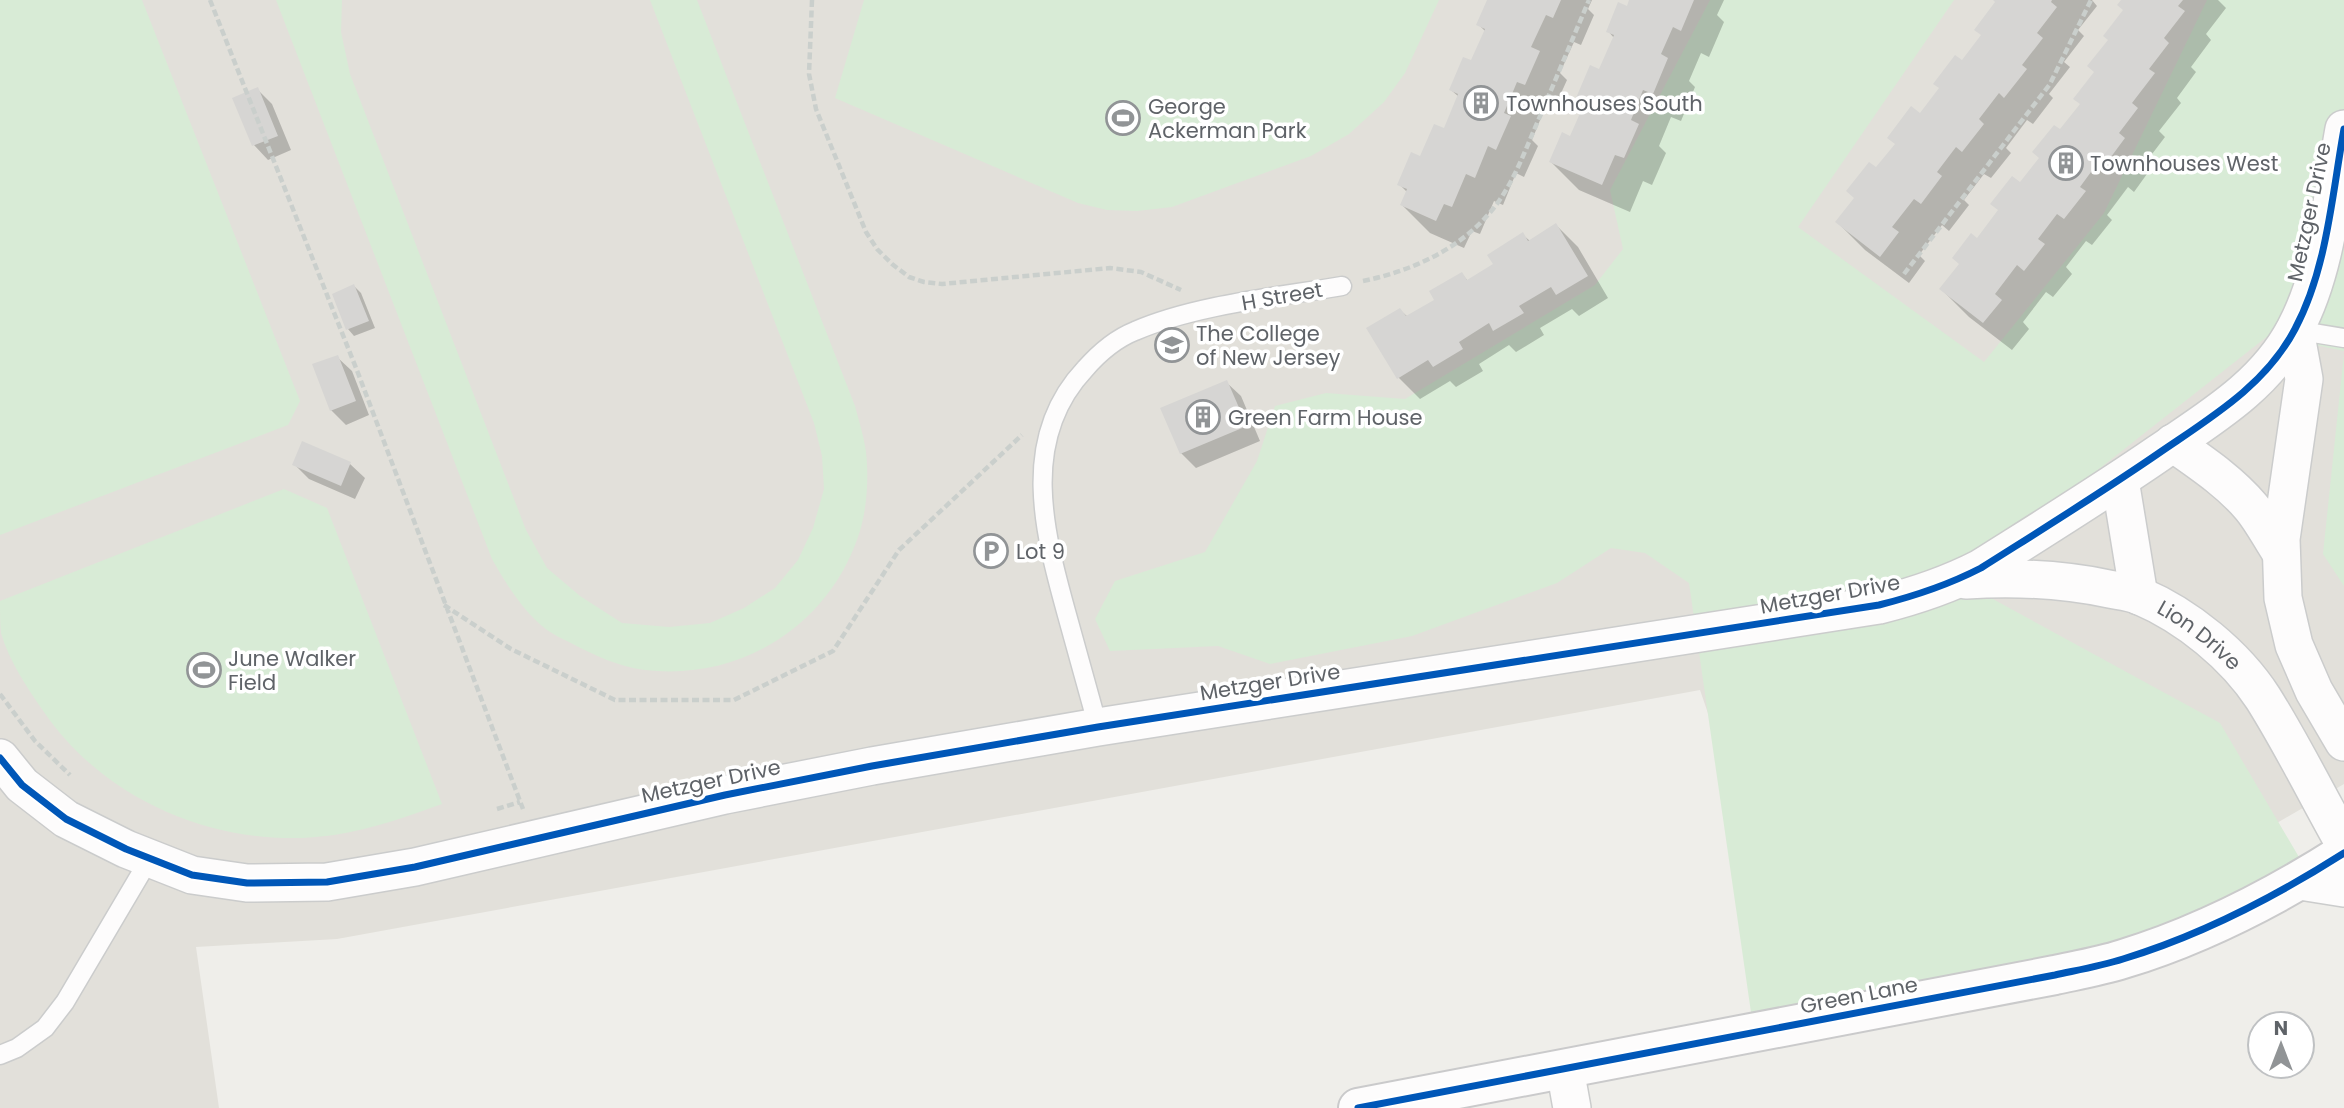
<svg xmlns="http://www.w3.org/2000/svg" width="2344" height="1108" viewBox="0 0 2344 1108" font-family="Poppins,sans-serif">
	<rect width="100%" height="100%" fill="#efeeea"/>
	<path fill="#e2e0da" d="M0,0h2344v784l-141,82 -407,103 -96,-279 -1363,249 -141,8 23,161h-219z"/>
	<path fill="#d8ebd6" d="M0,0h142l158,401 -12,24 -288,110z
		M276,0h66l-1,32 9,42 176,456 21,38 33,28 42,27 47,4 41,-4 34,-15 31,-20 23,-28 15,-32 11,-39 -2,-33 -8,-33 -164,-423h47l158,406c4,15 9,31 11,46 3,26 1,60 -8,85 -31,90 -118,144 -213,133 -25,-3 -52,-15 -74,-27 -8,-4 -17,-8 -24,-13 -24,-18 -40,-45 -55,-71z
		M864,0h575l-34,73 -21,29 -35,32 -38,22 -139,51 -35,4 -30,-1 -29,-7 -243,-105z
		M1710,0h244l-156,227 186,135 120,-149 103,-213h137v351l-75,-16 -311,245 262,143 96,163 -151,68 -410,86 -66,-457 -44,-30 -34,-5 -54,35 -145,53 -142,28 -52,-18 -108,5 -15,-32 20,-38 90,-29 52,-91 18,-55 51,-13 79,6 190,-114 28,-36 -13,-59z
		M2344,353v233l-21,-32z
		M284,489l43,19 115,296c-36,13 -70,25 -108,31 -109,16 -227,-31 -290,-123 -16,-23 -35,-51 -43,-79 -1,-10 -1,-22 -1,-32z"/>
	<path fill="#0003" d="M1489,0h103l-4,9 6,6 -13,30 -7,-3 -14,31 7,7 -14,31 -8,-3 -13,32 6,6 -14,31 -8,-4 -13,32 -9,-4 -14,33 -8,-3 -8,17 -34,-15 -28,-28 6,-12 -9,-9 46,-54 14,-33 -8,-7 21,-27 13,-32 -7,-7z
		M1631,0h93l-7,15 7,7 -15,35 -8,-4 -12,28 6,6 -14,34 -10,-4 -12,29 7,7 -14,32 -9,-4 -13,31 -51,-22 -28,-28 20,-24 14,-33 -7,-8 22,-26 14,-33 -6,-7 20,-23z
		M1994,0h98l5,6 -19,24 6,6 -20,26 6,5 -21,27 4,4 -20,26 -6,-4 -21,28 5,5 -20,25 -7,-4 -20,26 5,5 -20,26 -7,-6 -23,30 6,6 -16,22 -44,-33 -28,-28 146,-186 14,-33z
		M2123,0h95l8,8 -20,26 5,6 -20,27 5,5 -19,26 4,5 -22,28 6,6 -19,25 6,5 -18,25 -6,-5 -21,28 5,5 -20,25 -6,-4 -20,26 6,7 -19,23 -7,-5 -23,30 6,7 -17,21 -43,-33 -28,-28 140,-184 44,-95z
		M258,90l14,14 19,46 -23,10 -14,-15 -20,-46z
		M1556,225l22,22 30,51 -29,18 -7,-7 -32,19 4,7 -28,17 -7,-7 -30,19 4,7 -27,16 -6,-6 -30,18 -22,-22 2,-67 8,7 28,-17 26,-26 6,7 27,-16 28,-30 7,6z
		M354,286l7,7 14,35 -21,8 -6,-7 -14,-34z
		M337,357l15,14 17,44 -23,10 -15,-15z
		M1226,382l15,14 19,45 -64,27 -15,-15z
		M294,464h56l15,14 -10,21 -46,-20z"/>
	<path fill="#d6d5d3" d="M1487,0h74l-8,18 -7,-3 -15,32 9,4 -15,34 -8,-3 -13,31 7,3 -15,34 -8,-4 -13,32 -9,-4 -14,33 -8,-3 -8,17 -36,-16 7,-16 -10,-4 14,-33 9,4 14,-32 10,4 14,-34 -9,-4 14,-33 8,3 14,-31 -9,-4z
		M1629,0h65l-13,31 -8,-4 -12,27 7,4 -15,36 -10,-4 -12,30 8,4 -15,34 -9,-3 -13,30 -53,-23 13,-30 8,4 15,-34 -9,-4 14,-33 9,4 15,-34 -8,-3 12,-30 9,4z
		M1993,0h59l-1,2 6,5 -20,26 6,5 -21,27 5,4 -23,29 -5,-5 -20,26 5,5 -22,28 -6,-5 -19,25 5,4 -21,28 -7,-5 -22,28 7,5 -19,25 -45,-35 19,-24 -8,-7 23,-29 7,5 19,-23 -8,-6 24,-32 9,7 19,-25 -6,-4 22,-29 7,5 19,-25 -7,-5 21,-28z
		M2121,0h62l-5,6 7,5 -21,27 5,5 -20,26 6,4 -23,30 6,5 -19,25 6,5 -20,27 -6,-4 -19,26 6,4 -22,28 -7,-5 -19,25 7,5 -21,27 -7,-6 -22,29 7,6 -19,23 -44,-34 20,-25 -7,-6 19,-25 6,5 21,-28 -8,-6 22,-28 8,6 19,-24 -7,-6 22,-27 6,4 20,-25 -7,-5 21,-27 -7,-6 21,-26 -5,-4 20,-26 -6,-5z
		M258,87l20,49 -26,10 -20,-48z
		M1556,223l32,53 -32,19 -5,-8 -32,19 5,7 -31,18 -4,-8 -30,19 4,7 -30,18 -5,-7 -31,19 -31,-51 34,-20 6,8 28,-16 -5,-9 33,-19 5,8 26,-16 -6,-9 36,-23 5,9z
		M354,284l15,37 -23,9 -14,-36z
		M338,355l18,46 -26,10 -18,-47z
		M1227,380l20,46 -67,28 -20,-46z
		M302,441l49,21 -10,24 -49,-21z"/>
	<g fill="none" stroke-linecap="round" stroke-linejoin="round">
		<g stroke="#cbcccc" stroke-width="21">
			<path id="lane" d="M2295,330l49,8
				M1098,727c-10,-37 -21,-75 -31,-112 -23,-83 -48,-176 18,-246 14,-16 30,-30 50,-38 60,-26 141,-34 207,-45
				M0,1055l17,-7 28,-20 20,-26 85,-144"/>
		</g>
		<g stroke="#cbcccc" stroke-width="40">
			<g id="street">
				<path d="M2295,330l9,49 -23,160 2,59 11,47 20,46 30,51"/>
				<path d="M2173,443c27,19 56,38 78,64 11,13 20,31 30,46"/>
				<path d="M2120,480l19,116"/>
				<path id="s1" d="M1966,580c48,-3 96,-1 143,9 10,2 22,3 31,7 47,20 95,59 123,102 29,46 54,97 81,145"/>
				<path d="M0,758l22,27 44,34 60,30 66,26 55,8 80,-1 88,-15 310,-72 147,-29 226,-39 781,-122c36,-9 69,-20 102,-37 60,-38 120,-75 178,-115 51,-35 106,-67 136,-124 32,-60 37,-134 49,-200"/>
				<path d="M2300,881l44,7"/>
				<path d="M1565,1069l7,39"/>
			</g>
		</g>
		<g stroke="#cacacb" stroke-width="42">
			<path id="secondary" d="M1358,1108l697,-133c23,-5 46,-9 68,-16 79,-24 152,-62 221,-106"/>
		</g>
		<path stroke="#cacfcc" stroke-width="4.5" stroke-dasharray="7 3.5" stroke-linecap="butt" d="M210,0l148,373 165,436
			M812,0l-3,74 7,35 50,123 11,17 15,15 17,13 15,5 18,2 168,-16 31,4 40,18
			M1904,274l146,-190 41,-84
			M1363,281c53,-11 104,-35 136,-80 18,-26 29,-58 42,-87 16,-38 32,-76 48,-114
			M444,605l67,44 104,51h119l99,-49 66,-101 123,-115
			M0,694l35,47 35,34
			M497,809l23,-7"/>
		<use href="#lane" stroke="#fdfcfc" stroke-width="18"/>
		<use href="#street" stroke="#fdfcfc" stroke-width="37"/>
		<use href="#secondary" stroke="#fdfcfc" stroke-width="38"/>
		<g stroke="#fff" stroke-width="11">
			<path id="cycleway" d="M0,758l22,27 44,34 60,30 66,26 55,8 80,-1 88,-15 310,-72 147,-29 226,-39 781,-122c36,-9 69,-20 102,-37 60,-38 120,-75 178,-115 51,-35 106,-67 136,-124 32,-60 37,-134 49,-200
				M1358,1108l697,-133c23,-5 46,-9 68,-16 79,-24 152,-62 221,-106"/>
		</g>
		<use href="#cycleway" stroke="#0057b8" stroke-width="7"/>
	</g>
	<defs>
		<g id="building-ring" transform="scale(1.75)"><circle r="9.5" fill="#fff" stroke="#919496" stroke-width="1.5"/><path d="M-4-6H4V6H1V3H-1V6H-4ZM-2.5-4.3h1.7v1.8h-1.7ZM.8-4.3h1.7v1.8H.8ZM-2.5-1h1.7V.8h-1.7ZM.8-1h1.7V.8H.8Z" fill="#919496"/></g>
		<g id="stadium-ring" transform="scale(1.75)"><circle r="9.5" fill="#fff" stroke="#919496" stroke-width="1.5"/><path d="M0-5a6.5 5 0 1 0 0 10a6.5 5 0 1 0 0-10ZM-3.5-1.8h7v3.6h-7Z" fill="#919496"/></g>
		<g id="university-ring" transform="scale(1.75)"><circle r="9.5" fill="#fff" stroke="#919496" stroke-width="1.5"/><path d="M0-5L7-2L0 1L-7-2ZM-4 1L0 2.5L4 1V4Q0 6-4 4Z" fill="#919496"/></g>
		<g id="parking-ring" transform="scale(1.75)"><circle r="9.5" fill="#fff" stroke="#919496" stroke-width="1.5"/><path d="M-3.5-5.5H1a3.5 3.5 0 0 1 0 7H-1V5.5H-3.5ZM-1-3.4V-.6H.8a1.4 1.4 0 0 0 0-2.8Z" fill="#919496"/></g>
	</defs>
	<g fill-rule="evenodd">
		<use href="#building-ring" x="1481" y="103"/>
		<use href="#stadium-ring" x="1123" y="118"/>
		<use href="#building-ring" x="2066" y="163"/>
		<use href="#university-ring" x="1172" y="345"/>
		<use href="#building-ring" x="1203" y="417"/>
		<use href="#parking-ring" x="991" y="551"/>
		<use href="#stadium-ring" x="204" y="670"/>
	</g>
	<g text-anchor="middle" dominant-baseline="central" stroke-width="7" stroke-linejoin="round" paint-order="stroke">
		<g font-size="21" fill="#5f6368" stroke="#fff" text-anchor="start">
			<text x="1506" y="103">Townhouses South</text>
			<text x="1148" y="106">George<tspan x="1148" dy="24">Ackerman Park</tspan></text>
			<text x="2090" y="163">Townhouses West</text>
			<text x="1196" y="333">The College<tspan x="1196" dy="24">of New Jersey</tspan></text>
			<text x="1228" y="417">Green Farm House</text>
			<text x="1016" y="551">Lot 9</text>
			<text x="228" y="658">June Walker<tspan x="228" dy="24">Field</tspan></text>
		</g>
		<g font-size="21" fill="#5f6368" stroke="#fff">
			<text transform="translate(2309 212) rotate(-78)">Metzger Drive</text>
			<text transform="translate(1282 296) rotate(-10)">H Street</text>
			<text transform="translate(1830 594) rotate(-10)">Metzger Drive</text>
			<text stroke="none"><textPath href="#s1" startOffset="247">Lion Drive</textPath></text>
			<text transform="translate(1270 682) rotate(-9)">Metzger Drive</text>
			<text transform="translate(711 781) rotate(-12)">Metzger Drive</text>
			<text transform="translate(1859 995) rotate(-11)">Green Lane</text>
		</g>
	</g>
	<g transform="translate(2281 1045)"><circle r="33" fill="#ffffff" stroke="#bfc1c3" stroke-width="2"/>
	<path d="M0-5L12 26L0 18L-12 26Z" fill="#919496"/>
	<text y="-10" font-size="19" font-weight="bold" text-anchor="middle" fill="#5f6368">N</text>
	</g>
</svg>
